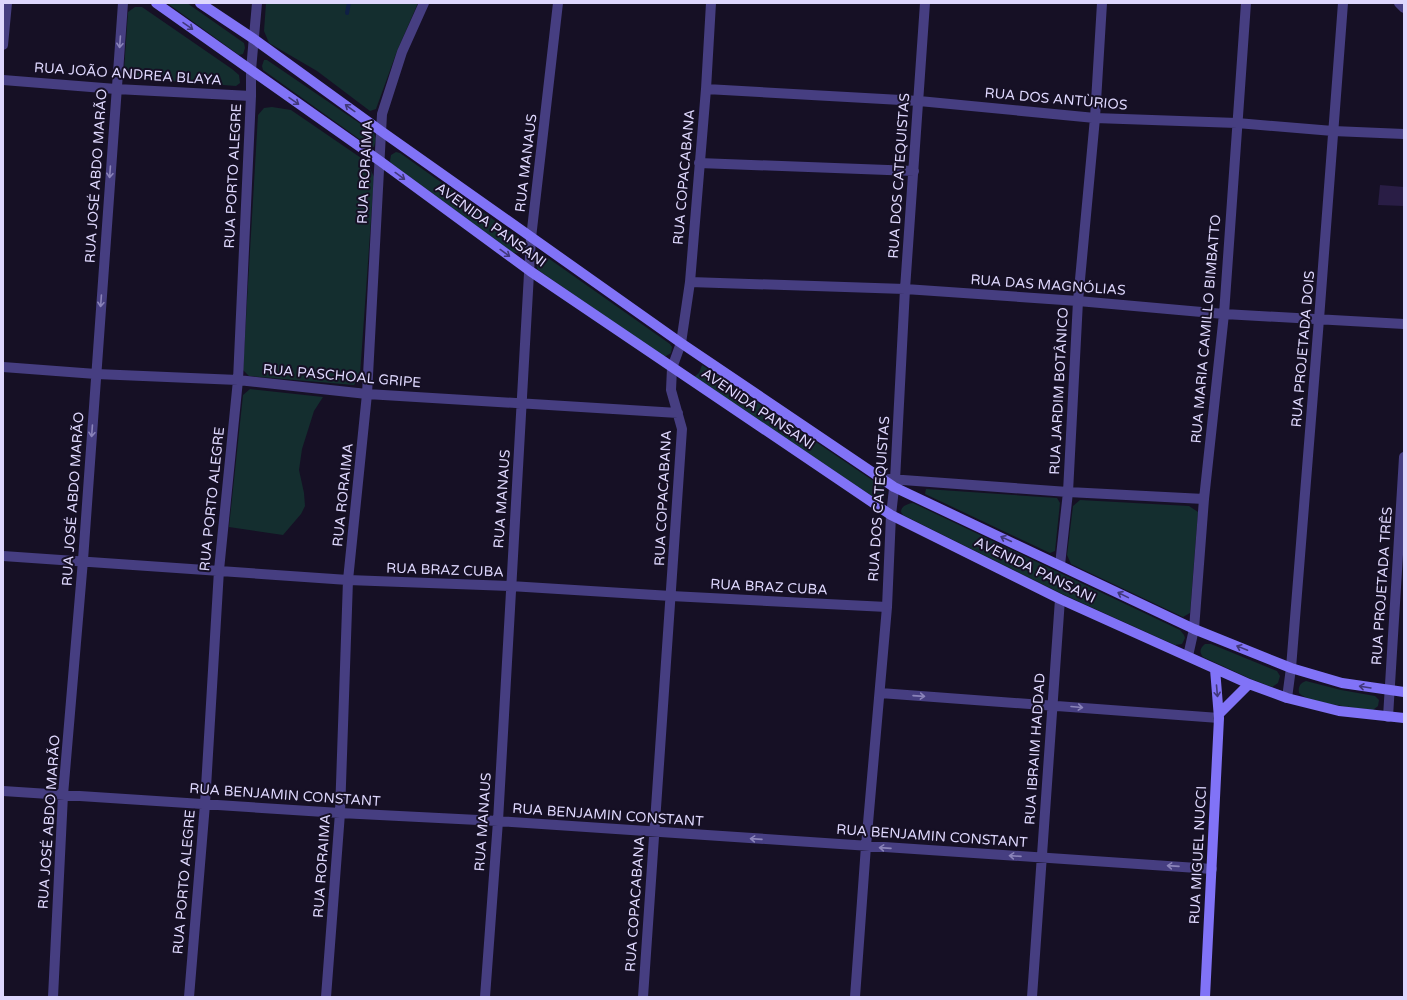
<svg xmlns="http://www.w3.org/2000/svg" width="1407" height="1000" viewBox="0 0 1407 1000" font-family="'Varela Round',sans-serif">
	<rect width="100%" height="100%" fill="#161025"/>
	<path fill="#142e2f" d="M167,3h20l57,40 1,5 -2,6 -4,1z
		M266,3h152l-21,48 -21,58 -6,2 -53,-40 -48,-28 -5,-12z
		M135,7h7l90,62 7,6 1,8 -4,3 -105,-8 -7,-8 4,-58z
		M264,60h3l107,73 2,6 -2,8 -5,-1 -106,-76 -1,-4z
		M272,107l19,3 76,52 7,15 -14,198 -6,10 -105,-9 -6,-6 15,-255 6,-7z
		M396,152l4,1 122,87 2,4 -1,6 -6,3 -5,-1 -121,-89 -1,-2 1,-6z
		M544,257l4,1 122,86 2,3 -1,6 -5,3h-3l-125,-86 -2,-6 5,-6z
		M702,365l179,121 5,5 -2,7 -6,2 -184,-123 5,-4z
		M250,389l73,8 -9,14 -12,38 -3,21 5,23 1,13 -4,8 -18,21 -54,-8 14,-132z
		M926,489l131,9 3,5 -5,48 -5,2 -125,-59z
		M1080,500l109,6 9,6 -8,101 -7,4 -112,-53 -4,-9 6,-49z
		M913,503l267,127 4,5 1,3 -3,6 -7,1 -113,-51 -159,-79 -2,-3c0,-6 6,-8 12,-9z
		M1205,644h6l66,27 3,5 -2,7 -6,4 -21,-8 -48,-22c-4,-5 -3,-9 2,-13z
		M1306,681l35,9 34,6 4,4 -1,6 -5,4c-14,-2 -66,-7 -74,-17 -1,-6 1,-10 7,-12z"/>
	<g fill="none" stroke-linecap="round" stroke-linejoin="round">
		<path stroke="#0f1f45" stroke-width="4" d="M347,13l2,-10"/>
	</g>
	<path fill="#291d45" d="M1380,185l24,2v19l-26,-1z"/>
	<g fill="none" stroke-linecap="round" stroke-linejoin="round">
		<path stroke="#463e81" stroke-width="10" d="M1399,3l5,5
			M3,45l4,-42
			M3,80l113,9 135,7
			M706,89l213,12 176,17 142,5 96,8 71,3
			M699,163l215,8
			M690,282l215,7 173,12 146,13 180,10
			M3,367l93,7 142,6 129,14 311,19
			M889,479l179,13 136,7
			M3,556l345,24 162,6 161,10 216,11
			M1060,565l8,-73 10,-191 17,-183 7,-115
			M1188,656l6,-27 10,-130 20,-185 22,-311
			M880,693l339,25
			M1287,698l4,-30 28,-349 24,-316
			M1388,717l16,-260
			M3,791l337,22 158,8 714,48
			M53,997l10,-202 20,-235 40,-557
			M189,997l16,-193 14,-234 19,-190 13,-284v-26l6,-67
			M326,997l14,-184 8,-233 19,-186 15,-280 20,-62 22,-49
			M485,997l13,-176 33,-583 27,-235
			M643,997l39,-568 -11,-39 1,-22 9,-25 9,-61 16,-193 5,-86
			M855,997l11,-151 21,-239 4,-92 4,-35 10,-191 20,-286
			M1032,997l28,-398"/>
		<path stroke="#8173f7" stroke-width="10" d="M156,3l224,158 150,110 361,244 169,84 189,85 38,14 52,13 65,7
			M200,3l54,36 127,92 300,212 213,144 300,142 97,39 51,15 62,9
			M1219,714l30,-30
			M1205,997l14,-279 -4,-49"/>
	</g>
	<defs><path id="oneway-shaft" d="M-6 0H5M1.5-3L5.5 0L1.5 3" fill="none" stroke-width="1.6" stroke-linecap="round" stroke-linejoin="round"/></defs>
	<g stroke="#413879">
		<use href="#oneway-shaft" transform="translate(188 26) rotate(35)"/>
		<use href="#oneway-shaft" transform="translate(294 101) rotate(35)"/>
		<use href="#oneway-shaft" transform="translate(350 108) rotate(-144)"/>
		<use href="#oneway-shaft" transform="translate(400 176) rotate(36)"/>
		<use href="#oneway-shaft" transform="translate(505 253) rotate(36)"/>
		<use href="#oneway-shaft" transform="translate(1006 539) rotate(-155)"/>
		<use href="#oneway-shaft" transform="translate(1123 595) rotate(-154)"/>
		<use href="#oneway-shaft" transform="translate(1242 648) rotate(-158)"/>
		<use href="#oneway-shaft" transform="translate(1365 687) rotate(-171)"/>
		<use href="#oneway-shaft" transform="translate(1217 691) rotate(85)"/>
	</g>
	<g stroke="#8a83b9">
		<use href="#oneway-shaft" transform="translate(120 42) rotate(94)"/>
		<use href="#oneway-shaft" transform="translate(110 172) rotate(94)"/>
		<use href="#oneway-shaft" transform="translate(101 301) rotate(94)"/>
		<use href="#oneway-shaft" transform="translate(92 431) rotate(94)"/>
		<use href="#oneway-shaft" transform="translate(919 696) rotate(4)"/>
		<use href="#oneway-shaft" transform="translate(1077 707) rotate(5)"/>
		<use href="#oneway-shaft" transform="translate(756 839) rotate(-176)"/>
		<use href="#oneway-shaft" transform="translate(885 848) rotate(-176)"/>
		<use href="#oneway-shaft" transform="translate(1015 856) rotate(-176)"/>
		<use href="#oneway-shaft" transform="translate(1173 866) rotate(-176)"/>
	</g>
	<g text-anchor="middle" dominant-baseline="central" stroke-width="4" stroke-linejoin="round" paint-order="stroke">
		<g font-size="14" fill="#ded7fd" stroke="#161025">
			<text transform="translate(128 74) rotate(4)">RUA JOÃO ANDREA BLAYA</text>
			<text transform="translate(1056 99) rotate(5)">RUA DOS ANTÙRIOS</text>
			<text transform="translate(526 163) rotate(-83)">RUA MANAUS</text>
			<text transform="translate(365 172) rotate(-87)">RUA RORAIMA</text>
			<text transform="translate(96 176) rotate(-86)">RUA JOSÉ ABDO MARÃO</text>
			<text transform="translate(233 176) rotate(-87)">RUA PORTO ALEGRE</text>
			<text transform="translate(899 176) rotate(-86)">RUA DOS CATEQUISTAS</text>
			<text transform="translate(684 177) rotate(-85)">RUA COPACABANA</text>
			<text transform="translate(491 225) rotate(36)">AVENIDA PANSANI</text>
			<text transform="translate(1048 285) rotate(4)">RUA DAS MAGNÓLIAS</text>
			<text transform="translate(1206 329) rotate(-85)">RUA MARIA CAMILLO BIMBATTO</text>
			<text transform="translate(1303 349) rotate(-85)">RUA PROJETADA DOIS</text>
			<text transform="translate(342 376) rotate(5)">RUA PASCHOAL GRIPE</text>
			<text transform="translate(1059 391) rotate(-87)">RUA JARDIM BOTÂNICO</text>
			<text transform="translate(758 409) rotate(34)">AVENIDA PANSANI</text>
			<text transform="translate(343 495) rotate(-84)">RUA RORAIMA</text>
			<text transform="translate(663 498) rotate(-87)">RUA COPACABANA</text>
			<text transform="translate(73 499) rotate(-86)">RUA JOSÉ ABDO MARÃO</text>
			<text transform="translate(212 499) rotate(-84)">RUA PORTO ALEGRE</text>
			<text transform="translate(502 499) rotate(-86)">RUA MANAUS</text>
			<text transform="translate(879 499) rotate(-86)">RUA DOS CATEQUISTAS</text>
			<text transform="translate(445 570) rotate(2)">RUA BRAZ CUBA</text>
			<text transform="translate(1035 570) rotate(26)">AVENIDA PANSANI</text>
			<text transform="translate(1382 586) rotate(-86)">RUA PROJETADA TRÊS</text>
			<text transform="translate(769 587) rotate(3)">RUA BRAZ CUBA</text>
			<text transform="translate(1035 749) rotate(-86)">RUA IBRAIM HADDAD</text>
			<text transform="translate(285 795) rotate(4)">RUA BENJAMIN CONSTANT</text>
			<text transform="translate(608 815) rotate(4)">RUA BENJAMIN CONSTANT</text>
			<text transform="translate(49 822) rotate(-86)">RUA JOSÉ ABDO MARÃO</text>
			<text transform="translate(483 822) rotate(-86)">RUA MANAUS</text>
			<text transform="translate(932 836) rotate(4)">RUA BENJAMIN CONSTANT</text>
			<text transform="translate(1198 855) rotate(-87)">RUA MIGUEL NUCCI</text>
			<text transform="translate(322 866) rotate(-86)">RUA RORAIMA</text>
			<text transform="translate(184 882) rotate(-85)">RUA PORTO ALEGRE</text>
			<text transform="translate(635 904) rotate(-86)">RUA COPACABANA</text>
		</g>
	</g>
	<rect width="1407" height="1000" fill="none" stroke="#ded7fd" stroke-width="8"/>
</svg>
